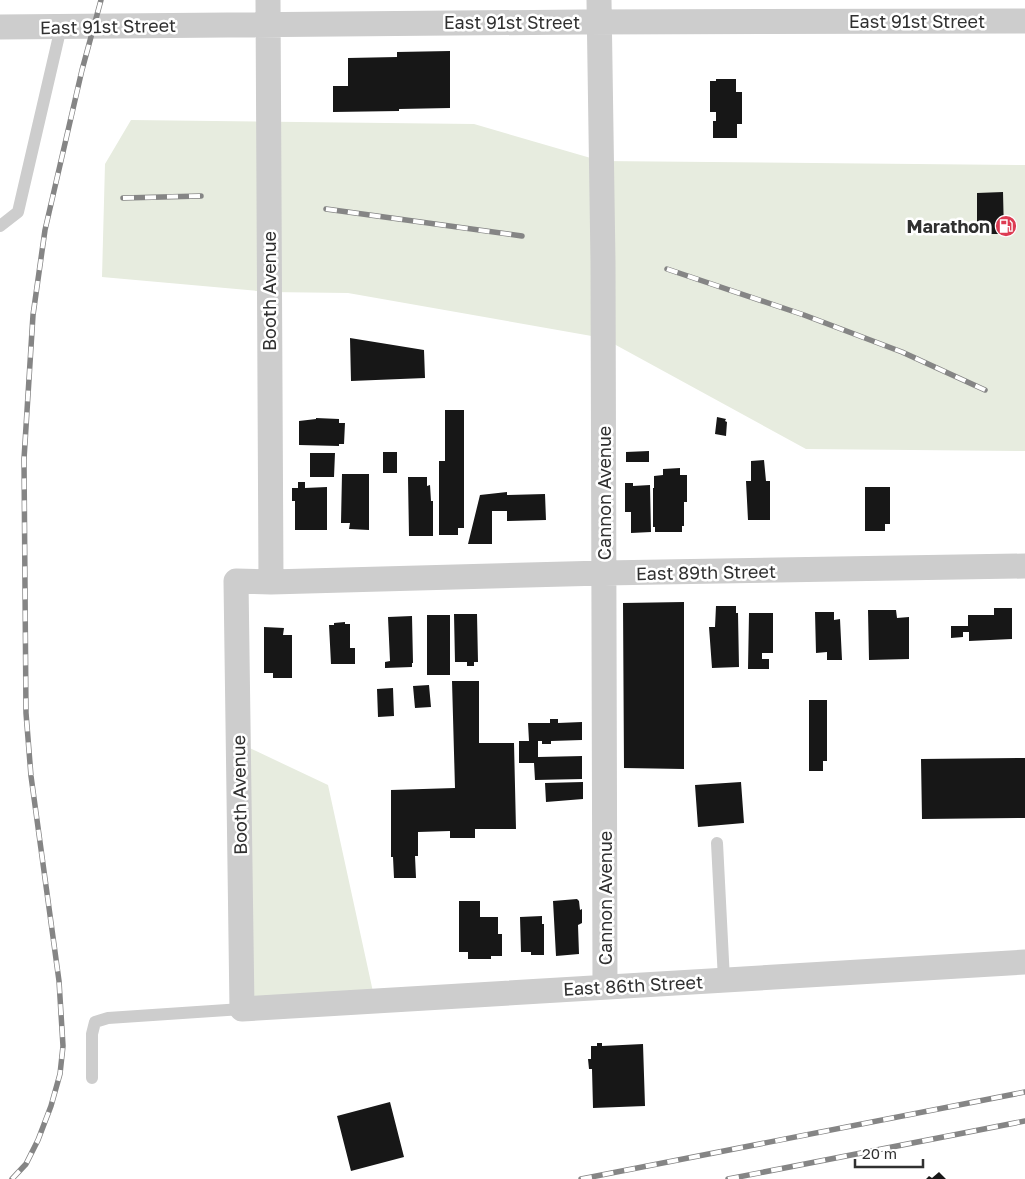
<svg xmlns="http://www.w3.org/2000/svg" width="1025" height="1179" viewBox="0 0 1025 1179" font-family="'Golos Text',sans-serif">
	<rect width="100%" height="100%" fill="#fff"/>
	<path fill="#e7ecdf" d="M131,120l343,4 127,37 424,4v286l-219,-2 -203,-111 -255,-45 -79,-1 -167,-15 3,-113z
		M239,743l89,42 47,216 -133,8z"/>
	<path fill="#171717" d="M450,51v57l-51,1v2l-66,1v-26h15v-28l49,-1v-5z
		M716,79h20v13h6v32h-5v14h-24v-17h3v-9h-6v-31h6z
		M1003,192l1,42h-27v-41z
		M350,338l74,12 1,28 -74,3z
		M445,410h19v118h-6v7h-19v-74h6z
		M717,417l9,2 -1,2 2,1 -1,14 -11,-2z
		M316,418l23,1v4h6l-1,21h-5v2l-40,-1v-24l17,-2z
		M649,451v11h-23v-10z
		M383,452h14v21h-14z
		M310,453h25l-1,24h-24z
		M764,460l2,21h4v39h-22l-2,-39h5v-20z
		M680,468v7h7v27h-3v24h-2v6h-27v-5h-2v-39h1v-12l9,-1v-6z
		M342,474h27v56l-20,-1 1,-6h-9z
		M408,477h19v9l3,-1 1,16h2v35h-24z
		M298,482h7v6l22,-1v43h-32v-29h-3v-13h6z
		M625,483h8v3l17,-1 1,47 -20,1v-21h-6z
		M865,487h25v37h-5v7h-20z
		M507,492v3l38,-1 1,26 -39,1v-10h-15v33h-24l12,-49z
		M684,602v167l-60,-1 -1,-165z
		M716,606h20v7h2l1,54 -27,1 -3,-41h6z
		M994,608h18v31l-43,2v-9h-6v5l-12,1v-12h17v-11h26z
		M868,610h28l1,8 12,-1v42l-40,1z
		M815,612h19v8l6,-1 2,41h-15v-8l-11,1z
		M749,613h24v40h-11v6h7v10h-21z
		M454,614h23l1,48h-4v4h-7v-4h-12z
		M427,615h23v60h-23z
		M412,616l1,47h-1v4l-27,1v-6l5,-1 -2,-44z
		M345,622v2h5v24h5v16h-24l-2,-39h5v-2z
		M264,627l20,1 -1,7h9v43h-19v-5h-9z
		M452,681h27v62h35l2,86h-41v9h-25v-7l-32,1v24h-3l1,22h-22l-1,-21h-2v-67l64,-2z
		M429,685l2,22 -16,1 -2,-22z
		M393,688l1,28 -16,1 -1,-28z
		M809,700h18v61h-4v10h-14z
		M550,719h8v4l24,-1v18l-31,1v3h-9v-3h-4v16l44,-1v23l-47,1 -1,-17h-15v-22h10l-1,-18h22z
		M1025,758v60l-103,1 -1,-60z
		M583,782v17l-37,3 -1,-19z
		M741,782l3,41 -46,4 -3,-42z
		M577,899l2,2 1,9 2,-1v14l-4,2 1,29 -23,2 -3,-55z
		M459,901h21v16h18v17h4v22h-11v3h-23v-7h-9z
		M542,916v8h2v31h-13v-3h-10l-1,-35z
		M597,1043h5v3l41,-2 2,62 -52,2 -1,-39h-3l-1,-10h3v-13h6z
		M390,1102l14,55 -53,14 -14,-55z
		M939,1172l7,7h-20l3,-3 3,2z"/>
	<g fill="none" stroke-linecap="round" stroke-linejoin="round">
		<path stroke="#cdcdcd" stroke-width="12" d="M0,226l18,-14 43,-185
			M717,843l7,137
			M92,1078v-44l3,-12 13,-4 134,-9"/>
		<path stroke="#cdcdcd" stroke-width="25" d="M268,0l3,582
			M599,0l4,263 2,724
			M0,27l581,-5 444,-1
			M1025,566l-421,7 -333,9 -35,-1 6,428 783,-47"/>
		<g stroke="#858585" stroke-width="5.5">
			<path id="rail" d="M123,198l78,-2
				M326,209l196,27
				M667,269l137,46 98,37 83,38
				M12,1179l14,-15 12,-24 13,-34 9,-32 3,-28 -4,-65 -28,-205 -5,-63 -2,-254 9,-144 12,-85 37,-160 19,-70
				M581,1179l444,-87
				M728,1179l297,-58"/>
		</g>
		<use href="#rail" stroke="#fff" stroke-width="4" stroke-dasharray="11" stroke-linecap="butt"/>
	</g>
	<defs>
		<g id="fuel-disc" transform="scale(1.125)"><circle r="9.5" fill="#dd3c53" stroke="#fff"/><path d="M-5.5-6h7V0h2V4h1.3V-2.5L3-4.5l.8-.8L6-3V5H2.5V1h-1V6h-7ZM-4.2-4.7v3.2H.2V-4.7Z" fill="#fff"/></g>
	</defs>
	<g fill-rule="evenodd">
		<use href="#fuel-disc" x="1006" y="226"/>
	</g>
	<g text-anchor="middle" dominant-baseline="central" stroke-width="5" stroke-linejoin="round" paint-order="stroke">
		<g font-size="18" fill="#303030" stroke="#fff">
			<text x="917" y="21">East 91st Street</text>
			<text x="512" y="22">East 91st Street</text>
			<text transform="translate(108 26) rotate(-1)">East 91st Street</text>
			<text transform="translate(269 291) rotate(-90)">Booth Avenue</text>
			<text transform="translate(604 493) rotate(-90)">Cannon Avenue</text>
			<text transform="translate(706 572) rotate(-1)">East 89th Street</text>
			<text transform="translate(239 795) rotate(-91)">Booth Avenue</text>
			<text transform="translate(605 898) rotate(-90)">Cannon Avenue</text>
			<text transform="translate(633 985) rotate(-3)">East 86th Street</text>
		</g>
		<g font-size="18" font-weight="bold" fill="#303030" stroke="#fff" text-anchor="end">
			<text x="990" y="226">Marathon</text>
		</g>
	</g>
	<path d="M855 1159v8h68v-8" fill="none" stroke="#303030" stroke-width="2.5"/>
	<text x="862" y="1159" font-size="15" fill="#303030" stroke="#ffffff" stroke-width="4" paint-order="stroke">20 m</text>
</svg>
